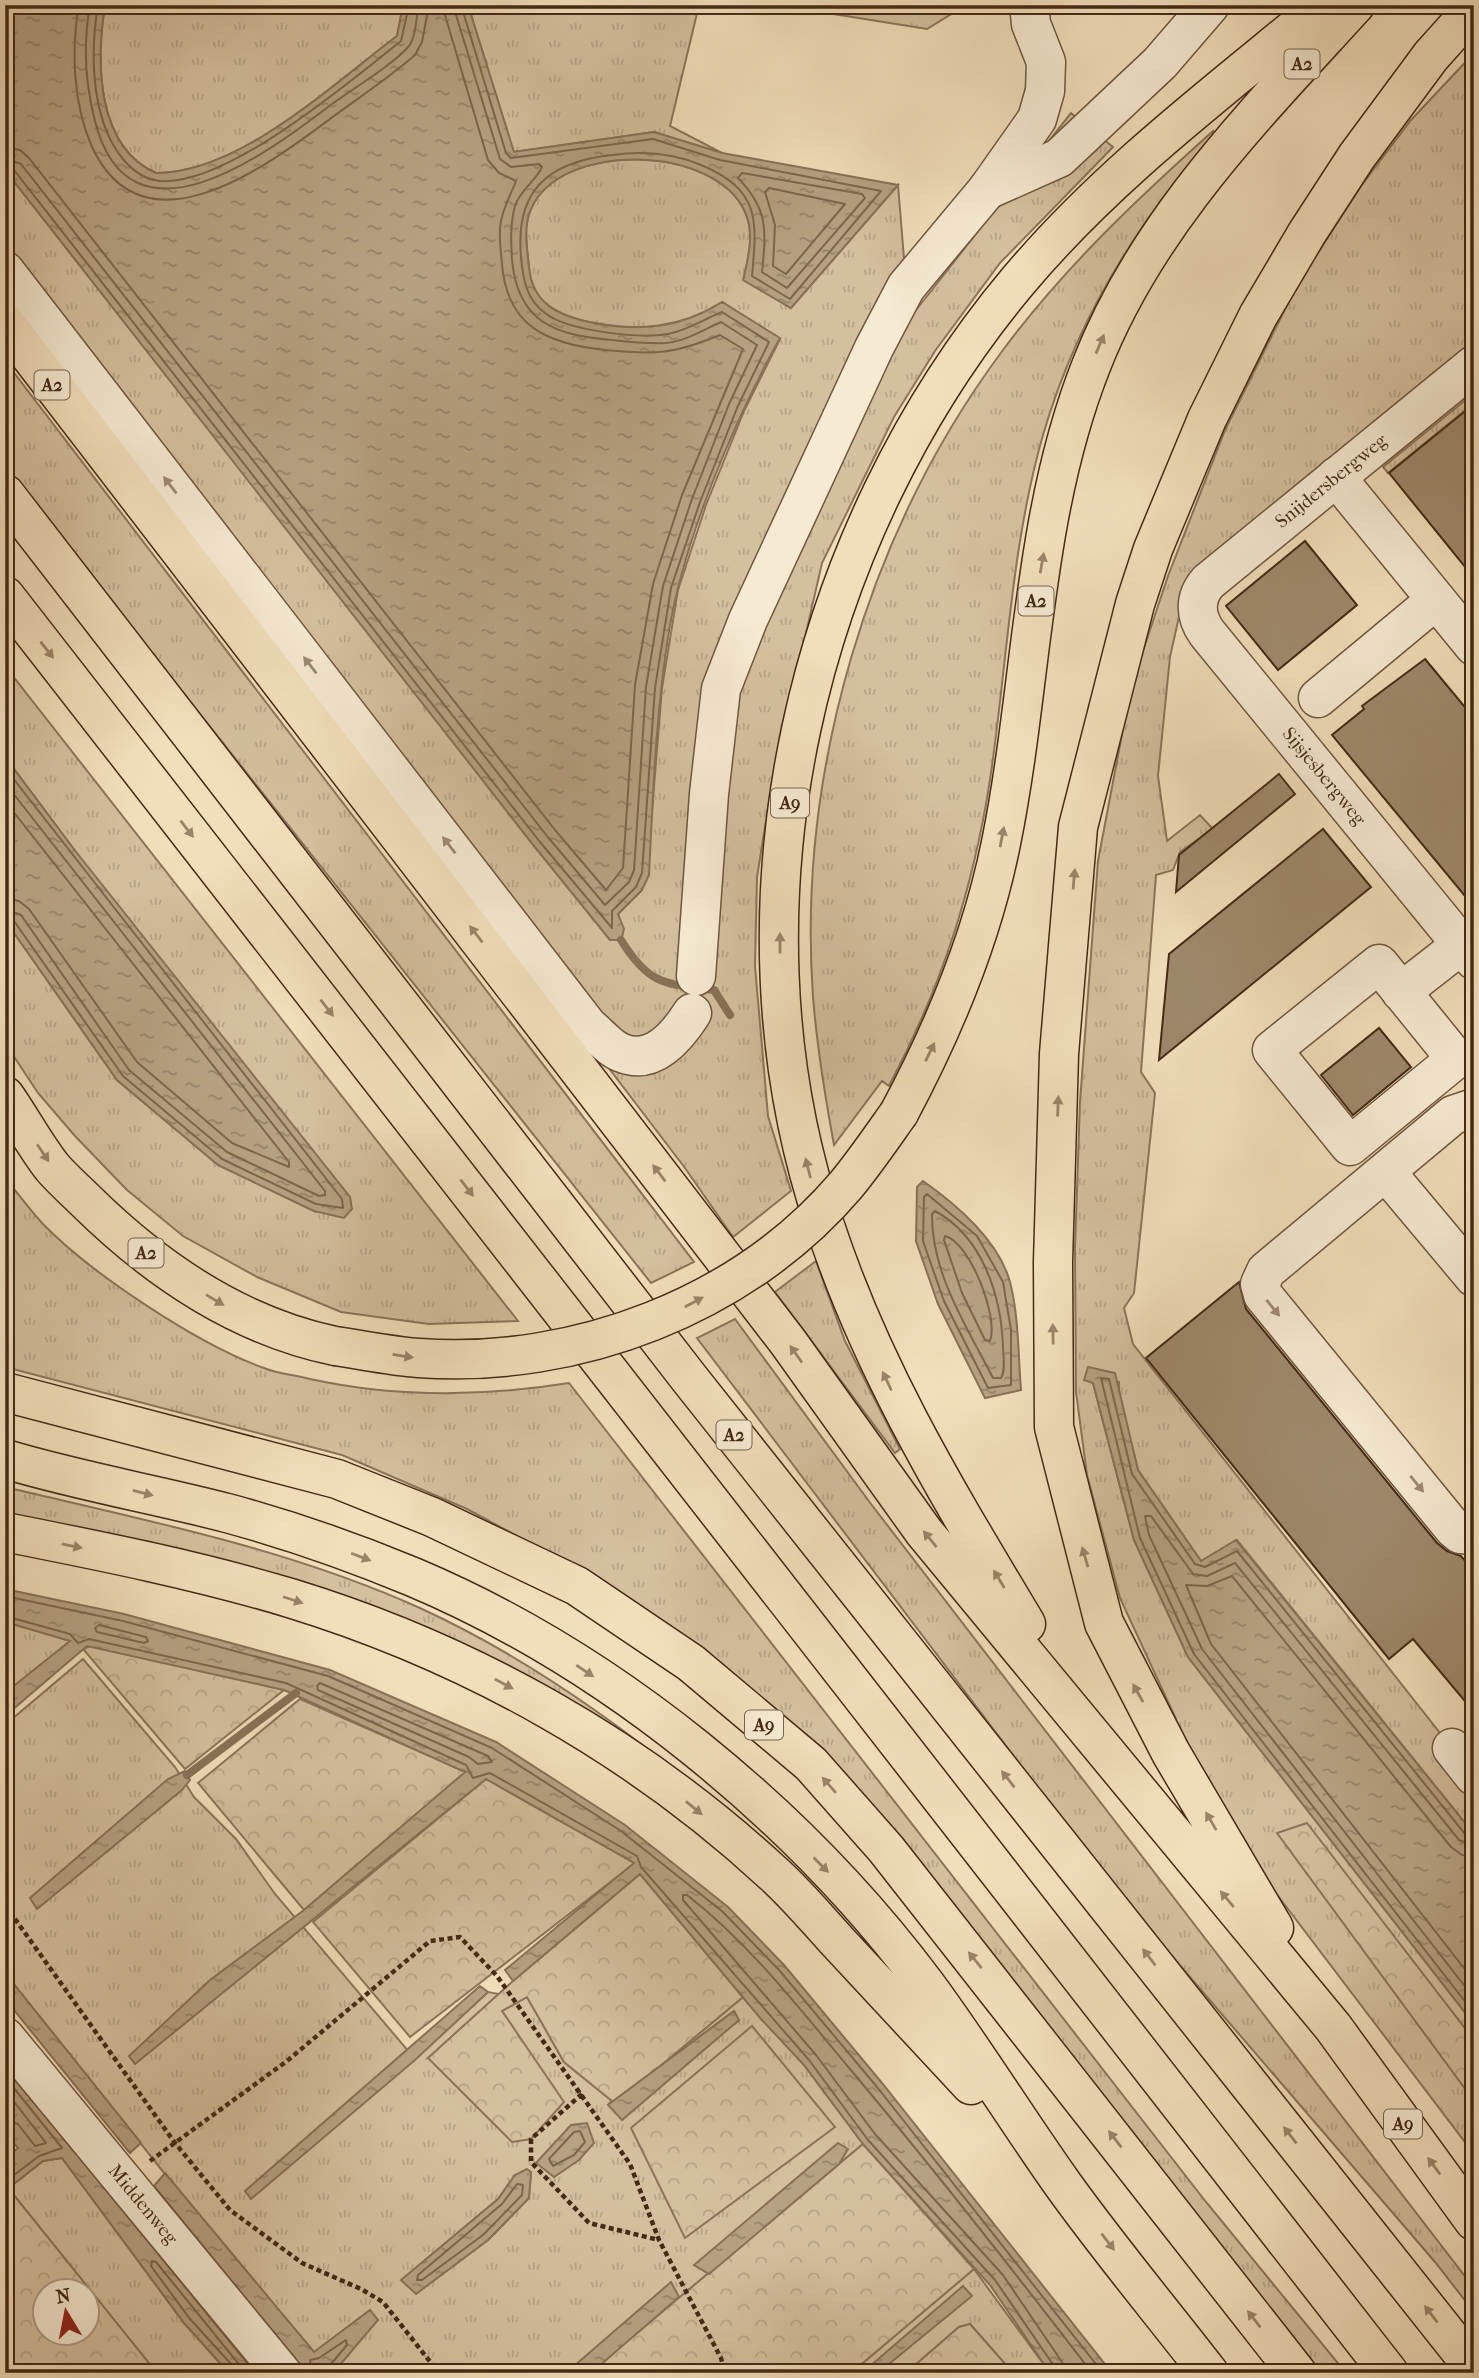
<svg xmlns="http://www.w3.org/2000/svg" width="1479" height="2378" viewBox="0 0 1479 2378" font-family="'IM FELL French Canon',serif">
	<defs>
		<pattern id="grass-tufts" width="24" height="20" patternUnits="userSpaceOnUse" patternTransform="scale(1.75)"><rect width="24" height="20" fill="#d4bf9e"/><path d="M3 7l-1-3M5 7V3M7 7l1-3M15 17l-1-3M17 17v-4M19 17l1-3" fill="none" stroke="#b7a487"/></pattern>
		<pattern id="forest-crowns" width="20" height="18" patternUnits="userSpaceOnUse" patternTransform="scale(1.75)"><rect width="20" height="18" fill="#d4bf9e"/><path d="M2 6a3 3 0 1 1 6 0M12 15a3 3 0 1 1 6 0" fill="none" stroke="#b7a487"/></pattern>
		<pattern id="water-ripples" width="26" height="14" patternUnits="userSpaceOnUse" patternTransform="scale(1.75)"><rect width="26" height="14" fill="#b6a182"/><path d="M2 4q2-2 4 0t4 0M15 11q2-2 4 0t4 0" fill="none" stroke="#968369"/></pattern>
	</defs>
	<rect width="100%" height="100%" fill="#f1deba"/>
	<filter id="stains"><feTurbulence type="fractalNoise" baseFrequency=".00286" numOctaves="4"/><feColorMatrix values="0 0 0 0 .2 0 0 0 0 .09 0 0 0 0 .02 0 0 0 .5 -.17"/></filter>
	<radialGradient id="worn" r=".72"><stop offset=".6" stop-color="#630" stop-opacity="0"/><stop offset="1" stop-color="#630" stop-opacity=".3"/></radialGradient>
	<path fill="url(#grass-tufts)" stroke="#8c745a" stroke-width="2" fill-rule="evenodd" d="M105,5h298l-6,31c-65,49 -157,137 -241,137 -60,-26 -60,-112 -51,-168z
		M468,5h231l-29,121 52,27 -68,-21 -141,20z
		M777,5h189l-39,24z
		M1474,53v291l-286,232 -18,81 -12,119 9,65 33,-26 13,14 -33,23 -7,18 -17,5 -15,197 14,21 -21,200 -10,15 9,36 341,432v58l-237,-294 -36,21 -63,-91 -19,-74v-14l-26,1 41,157 54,117 286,367v130l-243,-320 -52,-89 -3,-26 -56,-121 -33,-123 -11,-83 -1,-144 5,-146 18,-241 33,-174 37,-111 57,-146 72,-145 64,-99 50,-66z
		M1071,113l42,34 -113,116 -65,88 -41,66 -72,146 -49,214 -16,100 -2,89 13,150 23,75 -58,46 -48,-69 -409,-536 -271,-348v-114l605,770 13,-11 -5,-15 24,-24 10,-79 10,-123 16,-98 28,-85 38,-94 36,-72 -58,-37c-42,26 -84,30 -133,20 -32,-7 -57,-19 -60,-55 -2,-19 -6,-41 2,-58 30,-69 185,-64 214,3 10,21 3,47 -1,68l47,28 107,-123 11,134z
		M1213,131l2,3c-78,88 -139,187 -172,301 -32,111 -36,231 -53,345 -17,110 -49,208 -101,306l-7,-5 -48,64c-9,-49 -17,-98 -21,-148 -16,-225 55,-466 190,-647 61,-82 134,-151 210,-219z
		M5,361l689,901 -43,21 -646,-815z
		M1474,393v10l-86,70 -5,-6z
		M5,666l513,655 -89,3 -88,-12 -84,-35 -74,-41 -56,-46 -52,-54 -37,-43 -33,-50v-123l112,160 101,85 96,46 -241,-363 -68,-91z
		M5,1178c12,14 24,31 37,45 48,50 157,122 222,145 14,6 31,7 46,11 87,19 172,18 259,4l637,819 140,171h-64l-456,-614 -270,-202 -89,-48 -125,-54 -337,-88z
		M816,1261l29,80 55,108 -5,4 -120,-161z
		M735,1319l136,185 603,784v24l-39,-50 -319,-371 -419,-553z
		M5,1487c140,33 285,62 417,122 111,51 211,124 303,203l-158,-104 -562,-185z
		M5,1619l65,22 -65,55z
		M83,1659l92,108 19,30 42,42 39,55 140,165 73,-67 11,2 -71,64 97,-12 -23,-35 25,-14 37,65 48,39 -4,4 131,-84 -5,-10 -75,56 84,-70 61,68 59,79 -274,229h-257l-128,-150 -199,-250v-248zM531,2172l-2,26 -41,42 -72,53 -14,-13 96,-81 17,-24z
		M62,2158l122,165 45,50h-224v-182l38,-30zM46,2290h42v42h-42z
		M974,2269l76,104h-37l-43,-49 -11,3 -53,46h-55z"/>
	<path fill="url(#forest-crowns)" stroke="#8c745a" stroke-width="2" fill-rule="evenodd" d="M93,1645l191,45 -99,79 -102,-120z
		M300,1699l166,73 -162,138 -106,-127z
		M486,1779l149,84 -225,174 -97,-115z
		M1307,1823l167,217v61l-197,-268z
		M640,1874l103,123 -84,70 -51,38 4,-4 -48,-39 -37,-65 -25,14 62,91 -33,37 -19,3 -84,-84 85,-77z
		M752,2026l83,101 -150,111 -54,-110z
		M863,2144l111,125 -123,104h-262z
		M5,2184l152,189h-152zM46,2290h42v42h-42z
		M970,2324l43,49h-107l53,-46z"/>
	<path fill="url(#water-ripples)" stroke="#887156" stroke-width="2" d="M5,5h100c-9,56 -9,142 51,168 83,0 176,-88 241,-137l6,-31h65l46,147 140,-20 68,21 176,32 -107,123 -48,-28c5,-21 12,-47 2,-68 -29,-67 -184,-72 -214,-3 -8,17 -4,39 -2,58 3,36 28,48 60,55 49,10 91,7 133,-20l58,36c-45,81 -96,201 -111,293 -13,80 -16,162 -20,244l-7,15 -24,24 6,15 -3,11h-11l-76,-94 -529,-676z
		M5,757l68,91 277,349 2,12 -8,9 -30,-7 -96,-46 -101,-85 -112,-160z
		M923,1181c33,23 76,60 87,101 9,35 8,72 11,108l-36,8 -47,-94 -22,-63 1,-54z
		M1088,1367l27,6 23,97 63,91 35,-21 238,294v190l-286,-367 -54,-117 -41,-157 -9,-3z
		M5,1589l119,25 206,56 166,72 129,83 103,82 56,58 98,118 230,290h-62l-60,-88 -127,-141 -59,-79 -43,-46 -121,-145 -127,107 -8,-11 129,-107 -148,-84 -351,285 -6,-8 81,-76 94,-70 161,-138 -181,-82 -197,-44 -82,70v-23l65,-52 -65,-19z
		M185,1771l5,9 -8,10 -145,119 -7,-11 138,-119z
		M5,1973l136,170 -11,10 -125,-154z
		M480,1986l8,6 -73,68 -164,139 -6,-8z
		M734,2011l5,9 -117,100 -14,-15z
		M5,2066l250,307h-26l-45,-50 -122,-165 -19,3 -38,30v-32l13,-11 -13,-15z
		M587,2123l7,20 -15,17 -25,17 -18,-14 35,-38z
		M838,2143l10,6 -9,15 -130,110 -15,-9z
		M527,2169l4,3 -2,26 -41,42 -72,54 -15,-14 97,-81 17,-24z
		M165,2173l149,179 56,-42 8,10 -40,47 1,6h-32l-153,-187z
		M671,2282l8,15 -88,76h-25z
		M963,2286l9,10 -94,77h-16z"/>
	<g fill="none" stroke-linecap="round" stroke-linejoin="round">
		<path stroke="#7d664c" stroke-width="2" d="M79,5c-8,45 -6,99 13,142 53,113 179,16 242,-31 27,-20 56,-39 81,-61l7,-13 7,-37
			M90,5c-7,39 -5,78 5,116 34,135 170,34 233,-14 21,-16 65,-42 81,-61 7,-9 8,-30 9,-41
			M98,5c-7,42 -7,93 11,132 9,18 24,38 45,43 64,14 198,-100 247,-139l8,-36
			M5,147l15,3 9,8 526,672 51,60 17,-22 12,-183 18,-101 29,-89 61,-146 -23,-14c-46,19 -65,20 -115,15 -57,-6 -98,-23 -103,-86 -1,-14 -4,-30 -1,-43 3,-15 10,-27 15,-40l-17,-8 -11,-13 -46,-155
			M5,158l16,6 526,672 58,69 24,-23 5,-12 12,-183 17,-101 29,-87 37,-95 28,-59 -36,-23c-18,8 -35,19 -55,21 -18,1 -36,-1 -54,-3 -57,-5 -94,-17 -100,-80 -1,-19 -2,-36 3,-54 5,-16 21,-25 27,-39l-3,-3 -28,3 -11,-8 -47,-154
			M5,166l9,4 526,672 72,86v-17l24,-24 6,-14 13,-185 16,-100 29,-86 37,-94 32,-66 -47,-30c-18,7 -34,18 -54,22 -28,5 -101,-3 -123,-21 -19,-14 -22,-34 -24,-56 -6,-67 27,-95 91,-102 29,-4 61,-2 89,10 60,25 56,56 51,111l38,23 91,-108 -161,-31 -67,-21 -142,19 -5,-5 -45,-148
			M742,173l120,21 3,4 -78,90 -25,-16c4,-41 7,-62 -24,-94z
			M769,188l76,16 -59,70 -13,-8 2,-41 -10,-33z
			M5,768l337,431 1,9 -27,-4 -94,-45 -99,-83 -109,-155 -9,-3
			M5,783l320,408v4l-6,1 -92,-44 -98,-82 -108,-155 -16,-6
			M5,801l284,361v5l-57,-24 -95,-81 -108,-153 -10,-8 -14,-3
			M927,1194l50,42 26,46 8,48v55l-23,3 -44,-87 -21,-60 1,-44z
			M935,1211c48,26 66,85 68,135 0,10 3,24 -2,32h-8c-26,-51 -62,-105 -61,-164z
			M945,1236c25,6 54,82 45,105l-5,-1 -23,-47 -18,-53z
			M5,1596l118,25 205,55 164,72 129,83 102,81 56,58 98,117 226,286
			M5,1616l65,18 8,9 11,-4 197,44 180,82 7,13 17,-5 147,83 4,11 168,193 59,80 127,140 59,86 2,7
			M99,1625l47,12 2,4 -4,2 -47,-11 -2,-4z
			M320,1683l168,73 4,6 -14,2 -9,-7 -151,-67 -1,-4z
			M1474,1837l-9,-3 -228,-283 -32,16 -10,-3 -63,-90 -23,-95 -8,-1 39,160 54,116 280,359
			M1474,1846l-15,-6 -224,-277 -28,13 -14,-2 -42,-58h-6l4,19 53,114 272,349
			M1474,1856l-12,-1 -11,-8 -219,-271 -25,10 -21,-1 25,59 263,337
			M5,2077l57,71 -23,8 -34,26
			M5,2090l41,53 -11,3 -17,-22 -13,-4
			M580,2131l5,11 -11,13 -21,11 -4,-7 25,-27z
			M517,2184l6,1 -1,10 -39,40 -61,45h-5l1,-5 84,-71z
			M233,2373l-1,-8 -42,-46 -39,-53 1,-5 4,1 90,111
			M312,2373l-2,-13 9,-2 27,-18 1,5 -16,19 1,9
			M1065,2373l-3,-11 -59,-87 -128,-141 -59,-79 -133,-155v-5h4c63,49 112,113 163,174 83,99 163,201 242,304"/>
		<path stroke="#887156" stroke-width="8" d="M621,940c28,45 43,44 93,50l16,25
			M187,1775l109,-82"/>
	</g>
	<path fill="#9e886b" stroke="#442a15" stroke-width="2" d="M1474,404v174l-85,-105z
		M1305,541l52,64 -79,65 -52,-64z
		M1425,659l49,59v189l-142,-172 32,-26 -2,-3z
		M1279,774l16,20 -119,98 3,-37z
		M1323,829l48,58 -212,173 10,-106z
		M1379,1028l32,39 -58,48 -32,-40z
		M1239,1282l7,27 191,234 10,8 14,5 13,15v141l-61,-73 -24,20 -243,-301z"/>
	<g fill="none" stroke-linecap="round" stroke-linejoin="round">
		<g stroke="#6f573e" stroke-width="41">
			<g id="minor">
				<path d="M987,190l72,-32 101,-95 50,-58"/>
				<path d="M5,271l583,755c10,8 22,23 34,27 32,13 56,-18 70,-40"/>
				<path id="s1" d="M1474,365l-266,217c-14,16 -13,34 -1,51l267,327"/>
				<path d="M1336,477l138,169"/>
				<path d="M1318,698l118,-98"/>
				<path d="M1379,964l77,95 -106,87 -78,-96z"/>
				<path d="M696,976l13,-182 12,-105 27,-69 126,-272 32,-61 81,-97 50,-71 8,-28 1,-29 -15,-38 -2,-19"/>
				<path d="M1401,992l73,-57"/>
				<path d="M1474,1108l-21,7 -187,156 -6,13 3,11 191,234 6,5 14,1"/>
				<path d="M1386,1172l88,105"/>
				<path d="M1452,1748l22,28"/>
				<path id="s2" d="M5,2037l277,336"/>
			</g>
		</g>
		<g stroke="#442a15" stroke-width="41">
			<path id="highway" d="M5,323l783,1019 136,190 409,495 141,194
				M5,494l684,884 785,990
				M5,596l1384,1777
				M5,1096c16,23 30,49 47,71 10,12 23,23 34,34 69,68 153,125 249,145
				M899,1113c46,-86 83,-175 102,-270 32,-158 30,-325 90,-477 55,-142 163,-250 264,-361
				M5,1392l332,87 95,38 145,69 114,77 120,101 75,85 411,524
				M5,1459c73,22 149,35 222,54 63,17 126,39 186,64 197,83 385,237 513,408 48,65 91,135 138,201 46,64 97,125 145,187
				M5,1532c96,19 192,38 285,66 180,55 347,149 485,277 22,20 42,44 63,67 44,47 88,95 133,143
				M1026,1624c-79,-132 -154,-254 -202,-401 -106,-317 -19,-688 194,-942 89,-106 199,-188 305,-276
				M1274,1928l-103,-175 -67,-130 -50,-196 -1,-165 6,-208 19,-227 57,-223 18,-55 54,-130 51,-103 49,-83 50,-77 74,-100 43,-48"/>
		</g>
		<path stroke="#442a15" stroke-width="4.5" stroke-dasharray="5 3.5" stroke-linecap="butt" d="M5,1905l170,238 55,67 72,53 59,26 22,13 56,71
			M582,2094l-51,45v23l58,61 70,17
			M150,2161l137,-100 143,-120 30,-4 37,39 133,188 29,76 62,118 4,15"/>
		<use href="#minor" stroke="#f6ead2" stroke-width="38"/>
		<use href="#highway" stroke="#f1deba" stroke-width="38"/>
		<g stroke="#442a15" stroke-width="41" stroke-linecap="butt">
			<path id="highway-bridge" d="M335,1346c28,4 56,10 84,12 157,11 324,-52 427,-173 19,-23 36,-48 53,-72"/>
		</g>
		<use href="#highway-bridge" stroke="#f1deba" stroke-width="38"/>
	</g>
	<defs><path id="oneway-solid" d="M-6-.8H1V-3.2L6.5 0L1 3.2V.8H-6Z" transform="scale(1.75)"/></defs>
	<g fill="#9a8468">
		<use href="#oneway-solid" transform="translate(1100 344) rotate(-67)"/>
		<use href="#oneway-solid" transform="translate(1042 563) rotate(-80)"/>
		<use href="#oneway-solid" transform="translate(47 650) rotate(52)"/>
		<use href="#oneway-solid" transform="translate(187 829) rotate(52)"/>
		<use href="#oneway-solid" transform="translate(1002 837) rotate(-79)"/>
		<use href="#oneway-solid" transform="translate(1074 879) rotate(-85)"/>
		<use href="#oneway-solid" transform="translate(476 934) rotate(-128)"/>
		<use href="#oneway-solid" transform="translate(780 943) rotate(-90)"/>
		<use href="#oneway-solid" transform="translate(327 1008) rotate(52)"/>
		<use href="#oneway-solid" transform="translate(930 1052) rotate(-64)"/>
		<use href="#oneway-solid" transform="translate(1058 1106) rotate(-88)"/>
		<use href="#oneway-solid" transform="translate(43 1153) rotate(56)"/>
		<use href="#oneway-solid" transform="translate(808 1168) rotate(-104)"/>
		<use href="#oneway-solid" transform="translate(659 1173) rotate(-127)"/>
		<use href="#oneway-solid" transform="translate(467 1188) rotate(52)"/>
		<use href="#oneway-solid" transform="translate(215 1300) rotate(31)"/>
		<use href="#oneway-solid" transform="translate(694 1302) rotate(-28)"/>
		<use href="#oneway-solid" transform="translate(1053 1334) rotate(-91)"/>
		<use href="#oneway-solid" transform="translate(796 1354) rotate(-125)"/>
		<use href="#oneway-solid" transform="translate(403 1356) rotate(9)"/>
		<use href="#oneway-solid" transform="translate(887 1381) rotate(-115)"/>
		<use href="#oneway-solid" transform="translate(143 1493) rotate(14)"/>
		<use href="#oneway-solid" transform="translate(930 1539) rotate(-129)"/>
		<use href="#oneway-solid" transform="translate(72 1546) rotate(12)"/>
		<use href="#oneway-solid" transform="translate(361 1557) rotate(21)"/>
		<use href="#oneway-solid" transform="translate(1085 1557) rotate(-106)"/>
		<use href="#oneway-solid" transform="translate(999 1579) rotate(-121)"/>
		<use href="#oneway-solid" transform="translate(293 1600) rotate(18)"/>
		<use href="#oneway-solid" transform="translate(585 1671) rotate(34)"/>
		<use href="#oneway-solid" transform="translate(504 1684) rotate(28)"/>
		<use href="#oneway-solid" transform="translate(1138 1693) rotate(-119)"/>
		<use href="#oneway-solid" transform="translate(1008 1779) rotate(-128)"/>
		<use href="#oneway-solid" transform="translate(829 1785) rotate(-131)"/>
		<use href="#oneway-solid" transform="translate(694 1808) rotate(39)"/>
		<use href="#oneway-solid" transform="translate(1211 1821) rotate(-120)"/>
		<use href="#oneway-solid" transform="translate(821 1865) rotate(45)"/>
		<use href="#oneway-solid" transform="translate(1227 1899) rotate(-130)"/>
		<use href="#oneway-solid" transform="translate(1149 1957) rotate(-128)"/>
		<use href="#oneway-solid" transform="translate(975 1960) rotate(-129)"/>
		<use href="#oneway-solid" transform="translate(1290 2135) rotate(-128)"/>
		<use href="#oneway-solid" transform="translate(1115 2139) rotate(-128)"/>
		<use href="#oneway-solid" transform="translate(1434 2166) rotate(-126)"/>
		<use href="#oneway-solid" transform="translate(1108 2242) rotate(52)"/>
		<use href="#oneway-solid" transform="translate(1431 2314) rotate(-128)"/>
		<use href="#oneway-solid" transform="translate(1254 2319) rotate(-128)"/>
	</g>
	<g fill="#9d8a74">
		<use href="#oneway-solid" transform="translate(170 485) rotate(-128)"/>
		<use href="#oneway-solid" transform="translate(310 665) rotate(-128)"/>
		<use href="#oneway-solid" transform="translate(449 845) rotate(-128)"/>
		<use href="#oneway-solid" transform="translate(1273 1308) rotate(51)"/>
		<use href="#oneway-solid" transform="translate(1417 1484) rotate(51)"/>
	</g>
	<g text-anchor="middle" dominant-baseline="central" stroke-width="5" stroke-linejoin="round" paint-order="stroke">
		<g fill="#f6ead2" stroke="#79644e" stroke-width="2">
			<rect x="1284.5" y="49.5" width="35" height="29" rx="5"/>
			<rect x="34.5" y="370.5" width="35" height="29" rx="5"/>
			<rect x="1018.5" y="586.5" width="35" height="29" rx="5"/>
			<rect x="771" y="788.5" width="38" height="29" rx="5"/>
			<rect x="128.5" y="1238.5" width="35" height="29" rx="5"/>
			<rect x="716.5" y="1420.5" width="35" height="29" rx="5"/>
			<rect x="745" y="1710.5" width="38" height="29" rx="5"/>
			<rect x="1384" y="2109.5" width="38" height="29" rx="5"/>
		</g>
		<g font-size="18" font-weight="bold" fill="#442a15">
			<text x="1302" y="64">A2</text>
			<text x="52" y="385">A2</text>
			<text x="1036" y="601">A2</text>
			<text x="790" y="803">A9</text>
			<text x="146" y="1253">A2</text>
			<text x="734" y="1435">A2</text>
			<text x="764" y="1725">A9</text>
			<text x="1403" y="2124">A9</text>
		</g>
		<g font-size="19" fill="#442a15" stroke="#f6ead2">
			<text transform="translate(1331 481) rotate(-39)">Snijdersbergweg</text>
			<text stroke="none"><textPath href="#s1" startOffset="584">Sijsjesbergweg</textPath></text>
			<text stroke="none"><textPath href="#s2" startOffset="217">Middenweg</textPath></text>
		</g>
	</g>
	<rect width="1479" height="2378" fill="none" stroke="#f1deba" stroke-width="28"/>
	<rect x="7" y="7" width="1465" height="2364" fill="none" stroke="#442a15" stroke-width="3.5"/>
	<rect x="14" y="14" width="1451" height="2350" fill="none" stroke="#442a15" stroke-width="2"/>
	<g transform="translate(66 2312) rotate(350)"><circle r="33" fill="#f6ead2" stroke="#af9d86" stroke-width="2"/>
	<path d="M0-5L12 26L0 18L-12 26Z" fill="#8f2418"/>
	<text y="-10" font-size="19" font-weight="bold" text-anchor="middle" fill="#442a15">N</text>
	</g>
	<rect width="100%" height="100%" filter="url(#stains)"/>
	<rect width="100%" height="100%" fill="url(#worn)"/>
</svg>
